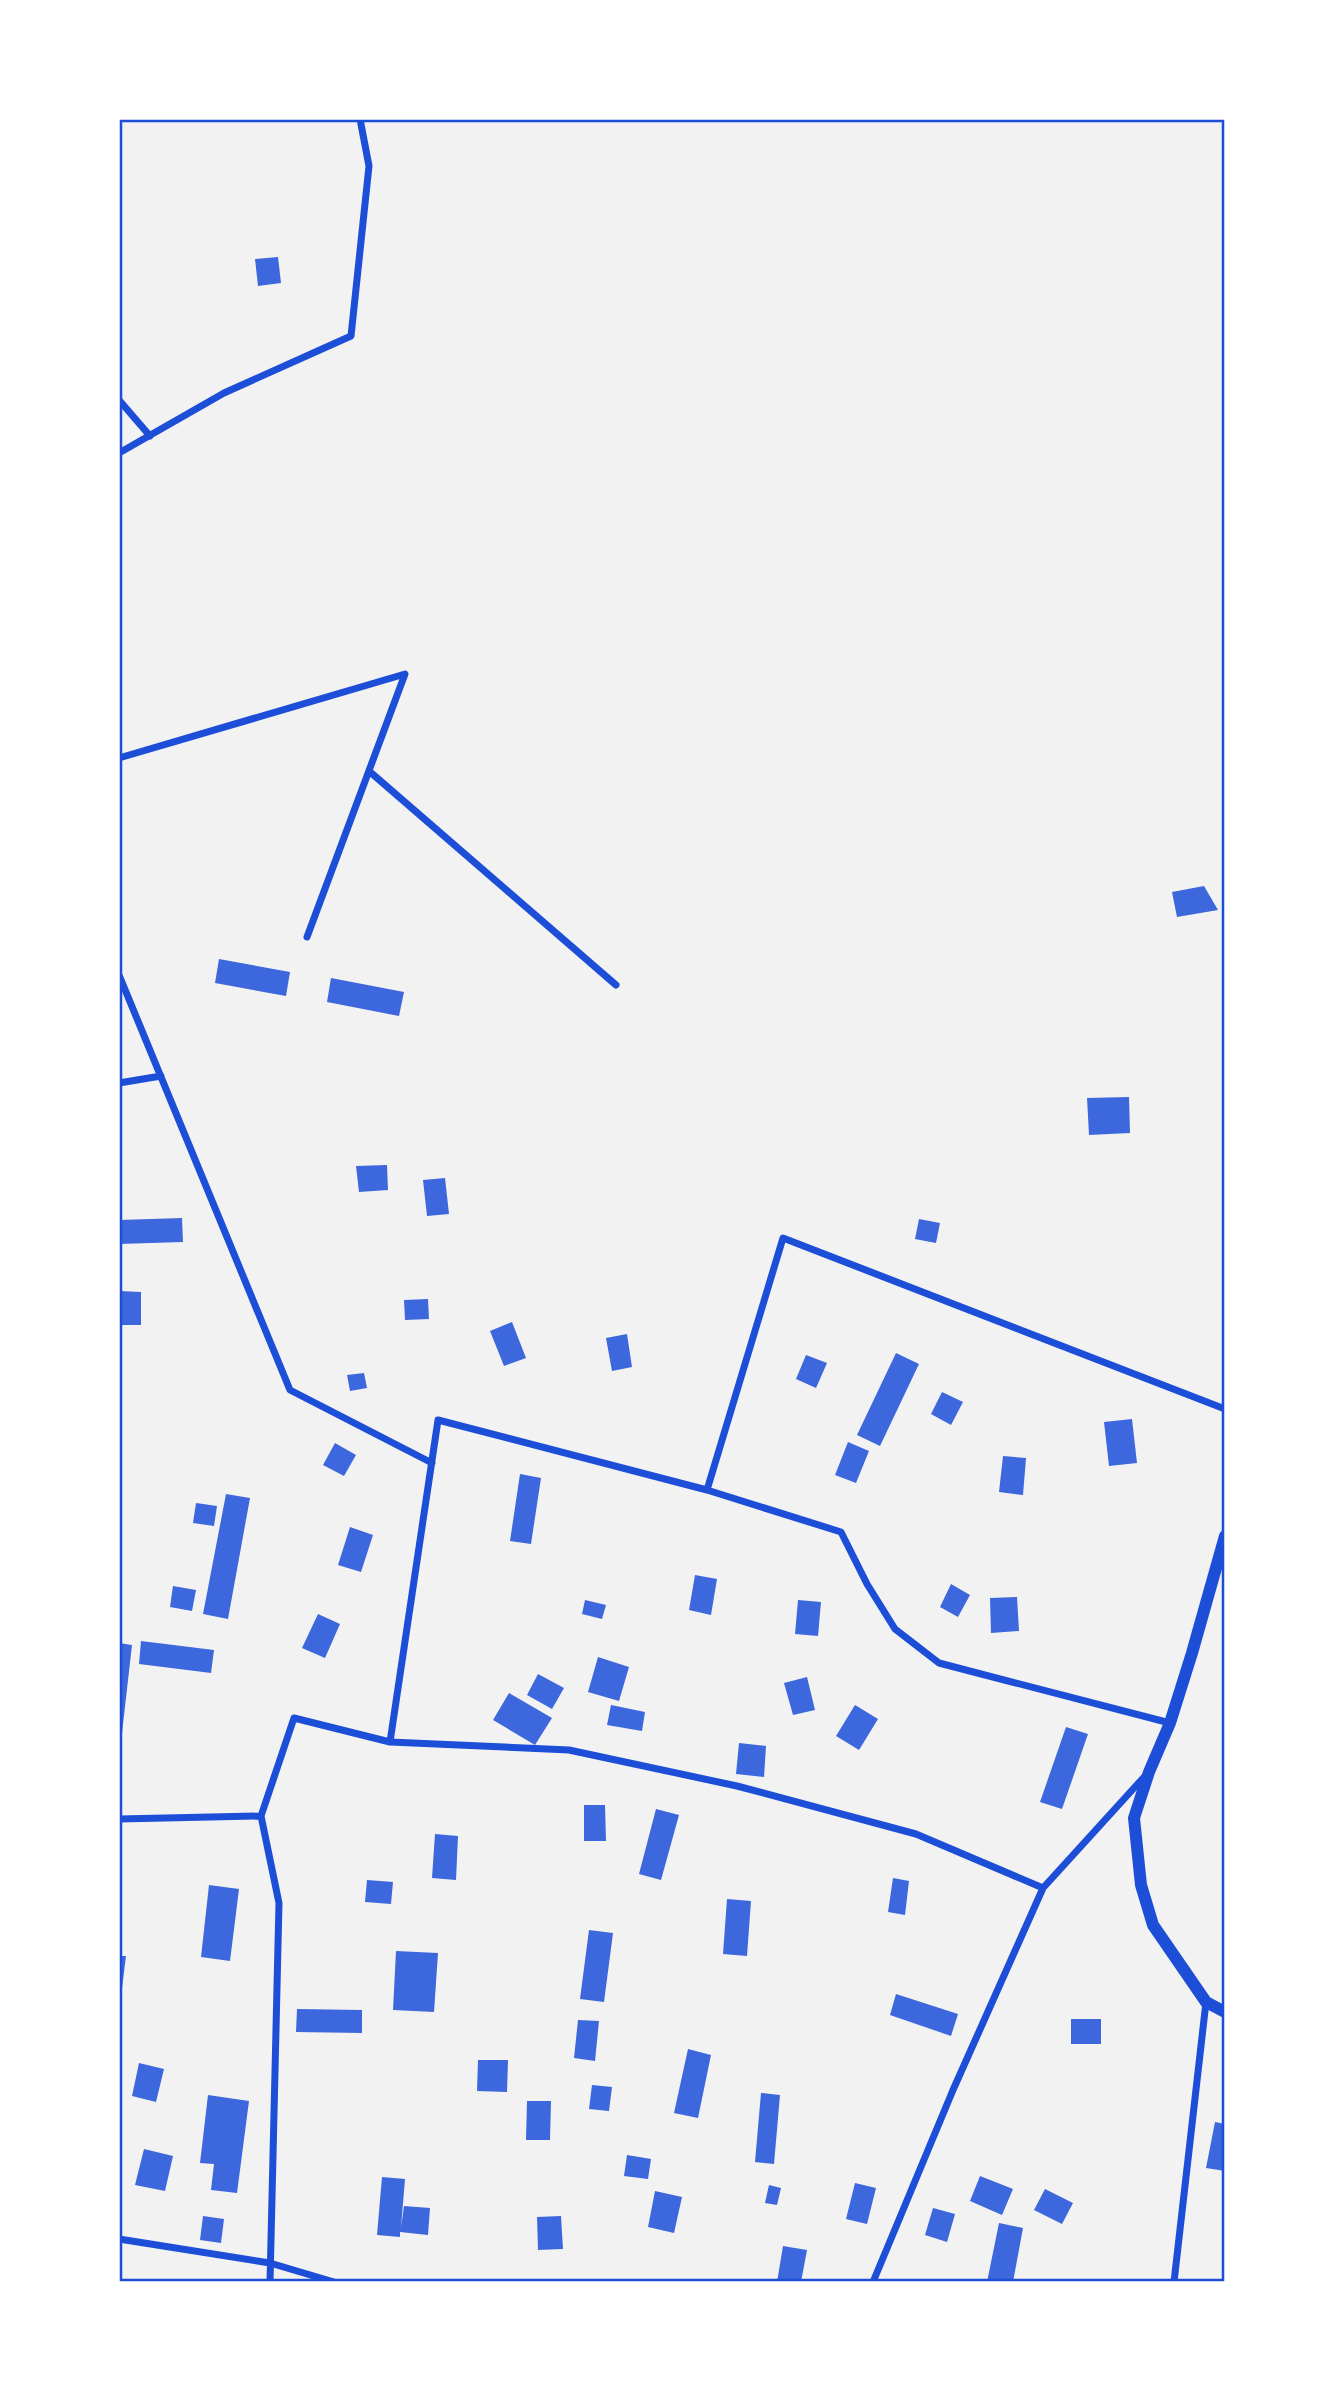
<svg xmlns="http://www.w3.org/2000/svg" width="1344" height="2401" viewBox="0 0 1344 2401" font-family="Jost,sans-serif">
	<rect width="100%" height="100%" fill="#f2f2f2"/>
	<path fill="#3d67dc" d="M278,257l3,26 -23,3 -3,-27z
		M1204,886l14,24 -41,7 -5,-25z
		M219,959l71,13 -4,24 -71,-13z
		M331,978l73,14 -5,24 -72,-14z
		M1129,1097l1,36 -41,2 -2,-37z
		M387,1165l1,25 -29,2 -3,-26z
		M445,1178l4,36 -22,2 -4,-36z
		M182,1218l1,24 -64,2v-24z
		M919,1219l21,4 -4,20 -21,-4z
		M119,1291l22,1v33h-22z
		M428,1299l1,20 -24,1 -1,-20z
		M512,1322l14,36 -22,8 -14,-35z
		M627,1334l5,33 -20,4 -6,-33z
		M896,1353l23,11 -39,82 -23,-11z
		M806,1355l21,8 -11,25 -20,-9z
		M364,1373l3,15 -17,3 -3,-16z
		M942,1392l21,10 -12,23 -20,-11z
		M1132,1419l5,44 -28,3 -5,-44z
		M848,1442l21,9 -13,32 -21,-8z
		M335,1443l21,12 -12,21 -21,-11z
		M1003,1456l23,2 -3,37 -24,-3z
		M520,1474l21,4 -10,66 -21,-3z
		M226,1494l24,4 -22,121 -25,-5z
		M196,1503l21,3 -3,20 -21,-3z
		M350,1527l23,8 -12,37 -23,-7z
		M695,1575l22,4 -6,36 -22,-5z
		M951,1584l19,11 -12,22 -18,-10z
		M173,1586l23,4 -4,21 -22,-4z
		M1017,1597l2,34 -28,2 -1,-35z
		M585,1600l21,5 -4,14 -20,-5z
		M798,1600l23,2 -3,34 -23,-2z
		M318,1614l22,10 -15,34 -23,-10z
		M141,1641l73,9 -3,23 -72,-9z
		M119,1643l13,2 -11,97h-2z
		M598,1657l31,10 -10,34 -31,-9z
		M538,1674l26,14 -12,21 -25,-14z
		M807,1677l8,33 -22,5 -9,-32z
		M509,1693l43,25 -17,27 -42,-25z
		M611,1705l34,7 -3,19 -35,-6z
		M855,1705l23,14 -19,31 -23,-14z
		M1066,1727l22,7 -26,75 -22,-7z
		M739,1743l27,3 -2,31 -28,-3z
		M584,1805h21l1,36h-22z
		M656,1809l23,6 -18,65 -22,-6z
		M435,1834l23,2 -2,44 -24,-2z
		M893,1878l16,3 -4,34 -17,-3z
		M367,1880l26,2 -2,22 -26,-2z
		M209,1885l30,4 -9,72 -29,-4z
		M727,1899l24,2 -4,55 -24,-2z
		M589,1930l24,3 -9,69 -24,-3z
		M396,1951l42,2 -4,59 -41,-2z
		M119,1956h7l-5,41h-2z
		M896,1994l62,20 -7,22 -61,-21z
		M297,2009l65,1v23l-66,-1z
		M1071,2019h30v25h-30z
		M578,2020l21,1 -4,40 -21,-3z
		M688,2049l23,6 -13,63 -24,-5z
		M478,2060h30l-1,32 -30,-1z
		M139,2063l25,6 -8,33 -24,-6z
		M592,2085l20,2 -3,24 -20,-2z
		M761,2093l19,2 -6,69 -19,-2z
		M208,2095l41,6 -12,92 -26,-3 3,-26 -14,-1z
		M527,2101h24l-1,39h-24z
		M1215,2122l10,2v47l-19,-3z
		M144,2149l29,7 -8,35 -30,-6z
		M627,2155l24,4 -3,20 -24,-3z
		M980,2176l33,13 -11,26 -32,-14z
		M382,2177l23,2 -4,49 3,-22 26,2 -2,27 -28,-3v5l-23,-2z
		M855,2183l21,5 -9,36 -21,-5z
		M769,2185l12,3 -4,17 -12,-2z
		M1045,2189l28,14 -11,21 -28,-14z
		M655,2191l27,6 -8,36 -26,-6z
		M933,2208l22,6 -8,28 -22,-7z
		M203,2216l21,3 -3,24 -21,-3z
		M561,2216l2,33 -25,1 -1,-33z
		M999,2223l24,5 -10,54h-26z
		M783,2246l24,4 -6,32h-24z"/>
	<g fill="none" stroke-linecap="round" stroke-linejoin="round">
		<path stroke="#1d4ed8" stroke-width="7" d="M119,400l31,36
			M119,453l105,-60 127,-57 18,-170 -9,-47
			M119,758l286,-84 -98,263
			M369,771l247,214
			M119,975l171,415 142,73
			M119,1083l42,-7
			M707,1490l76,-252 442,171
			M390,1742l48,-322 269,70 134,42 26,52 28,45 44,34 231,60
			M119,1819l142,-3
			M119,2239l151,24 64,19
			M270,2282l9,-379 -18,-87 33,-98 96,24 179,8 168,36 179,48 127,54
			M873,2282l80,-192 90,-202 102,-112
			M1174,2282l32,-280"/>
		<path stroke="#1d4ed8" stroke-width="12" d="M1225,1536l-33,117 -22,70 -21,49 -15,46 7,67 12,40 53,77 19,10"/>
	</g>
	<rect width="1344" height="2401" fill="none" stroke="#ffffff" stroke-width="242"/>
	<rect x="121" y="121" width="1102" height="2159" fill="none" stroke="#1d4ed8" stroke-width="2.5"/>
</svg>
